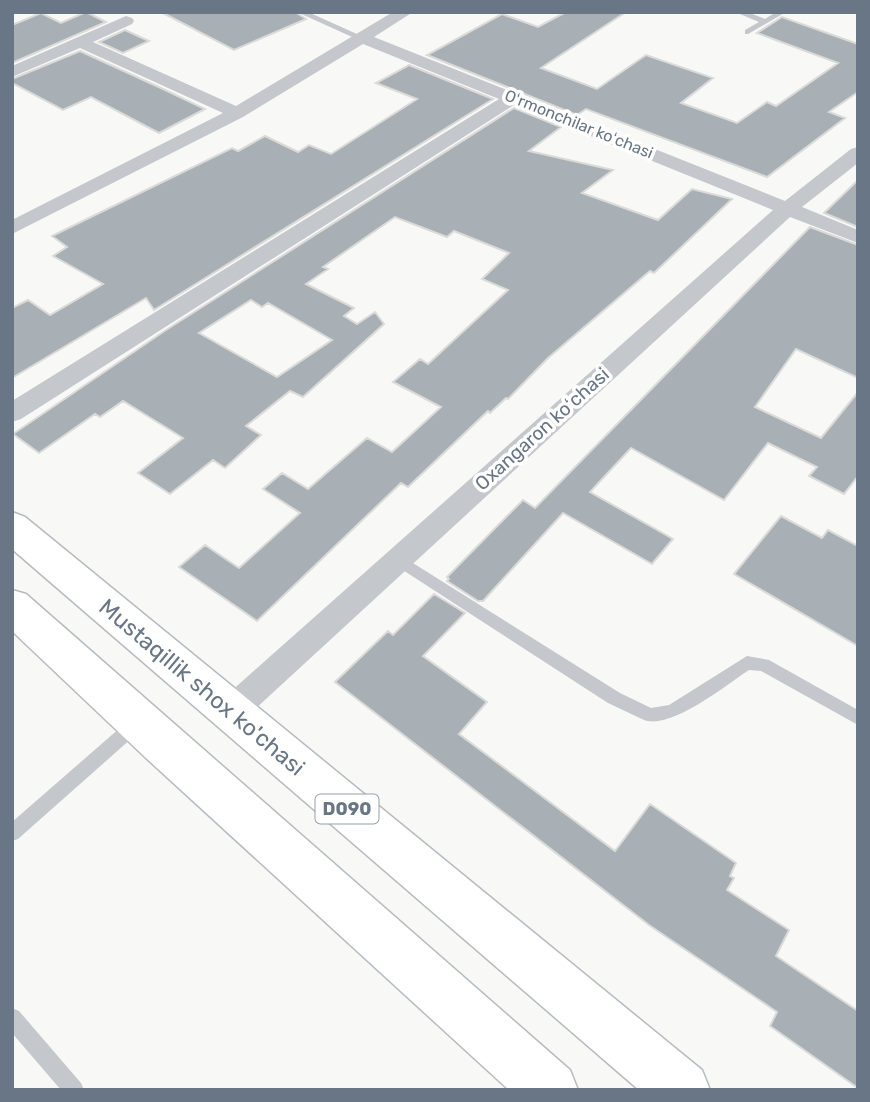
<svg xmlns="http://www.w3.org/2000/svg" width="870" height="1102" viewBox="0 0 870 1102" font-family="Rubik,sans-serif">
	<rect width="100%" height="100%" fill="#f8f8f6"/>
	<path fill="#a8b0b6" stroke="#dadad8" stroke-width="2" fill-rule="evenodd" d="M86,12l20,10 -94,41v-38l29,-12 20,10z
		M161,12h134l11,7 -72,31z
		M566,12h60l-85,56 56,21 49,-34 67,23 -32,25 56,20 30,-21 9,4 62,-43 -81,-30 25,-16 76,27v48l-29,20 16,6 -78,59 -181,-68 -9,6 -150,-60 75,-41 36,13z
		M125,30l24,11 -26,12 -24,-11z
		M80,51l83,38 42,20 -46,24 -68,-36 -28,13 -51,-27v-4z
		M409,65l84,34 -339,211 -8,-12 -134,80v-70l16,-8 22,15 53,-31 -50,-28 14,-9 -15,-11 180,-88 6,3 27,-15 33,16 11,-7 22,9 86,-55 -41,-16z
		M514,108l47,19 -32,24 84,19 -31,23 76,27 34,-31 40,10 -78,74 -4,-2 -102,87 -40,41 -2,-1 -16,15 -2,-2 -80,76 -7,-4 -144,138 -78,-54 26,-22 34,23 61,-55 -37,-24 19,-16 26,16 59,-51 25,14 49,-45 -48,-25 27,-23 8,5 80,-74 -26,-11 27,-26 -55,-22 -7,6 -52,-20 -72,50 5,2 -22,15 48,24 -10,8 13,8 18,-12 9,12 -81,73 -13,-6 -44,35 15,9 -36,33 -12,-8 -43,34 -32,-21 45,-35 -60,-37 -23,16 -5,-3 -56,39 -26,-19 153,-104zM251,300l11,7 6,-4 64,37 -55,37 -78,-44z
		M858,180v47l-34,-14z
		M810,227l48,18v133l-62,-29 -41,58 66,31 37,-46v84l-14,18 -35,-18 8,-9 -49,-24 -44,57 -93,-52 -41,44 83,47 -21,25 -89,-51 -80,88h-5l-31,-20 2,-2 -2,-2 76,-77 12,8z
		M781,516l41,22 6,-8 30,16v100l-124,-72z
		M434,594l31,19 -42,43 64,46 -28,32 156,117 35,-47 86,59 -6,13 4,2 -7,12 62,40 -13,26 82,55v77l-88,-62 7,-14 -128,-87 -314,-243 53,-51 5,4z"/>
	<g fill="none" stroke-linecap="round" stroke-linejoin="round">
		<g stroke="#b7bbbf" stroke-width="3">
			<path id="primary" d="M12,512l13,5 677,553 8,20h-71l-627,-541z
				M12,590l14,4 544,476 8,20h-69l-363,-332 -134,-127z"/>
		</g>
		<path fill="#c4c7cb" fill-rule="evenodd" d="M297,12h11l60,27 -7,2z
			M735,12h12l18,7 11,-7h10l-38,22h-3v-4l14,-8z
			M397,553l223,140 31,15 18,-3 78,-49 22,4 89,50v15l-97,-54 -12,-1c-23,15 -78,60 -105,50l-36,-17 -216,-140 -2,-4 2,-4z
			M135,718l6,2 2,5 -2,5 -123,109 -6,2v-19l117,-102z
			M12,1008l7,3 62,72 3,7h-23l-49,-57z"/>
		<path fill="#c4c7cb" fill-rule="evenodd" d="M393,12h20l-39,25 411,164 66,-52 7,-2v16l-56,44 56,23v13l-68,-26 -548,504 -11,4 -11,-4 -5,-10 5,-10 553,-491 -259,-105 -493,314 -9,3v-21l487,-302 -136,-55 -120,73 -231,117v-14l211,-107 -143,-65 -68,29v-11l114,-50 6,2 2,3 -2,3 -39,18 143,64z"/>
		<use href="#primary" fill="#fff" fill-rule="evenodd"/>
	</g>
	<g text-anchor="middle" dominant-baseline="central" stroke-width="7" stroke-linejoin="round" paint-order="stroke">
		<g font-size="16" fill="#687685" stroke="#fff">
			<text transform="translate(579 124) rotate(22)">Oʻrmonchilar koʻchasi</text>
		</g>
		<rect fill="#fff" stroke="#959faa" stroke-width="2" x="315.5" y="794.5" width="63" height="29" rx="5"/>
		<g font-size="18" font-weight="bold" fill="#687685">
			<text x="347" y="809">D090</text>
		</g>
		<g font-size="19" fill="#687685" stroke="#fff">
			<text transform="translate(542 429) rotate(-42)">Oxangaron koʻchasi</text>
		</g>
		<g font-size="23" fill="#687685" stroke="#fff">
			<text transform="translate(202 687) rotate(40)">Mustaqillik shox ko'chasi</text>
		</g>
	</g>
	<rect width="870" height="1102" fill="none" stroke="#687685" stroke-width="28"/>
</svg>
